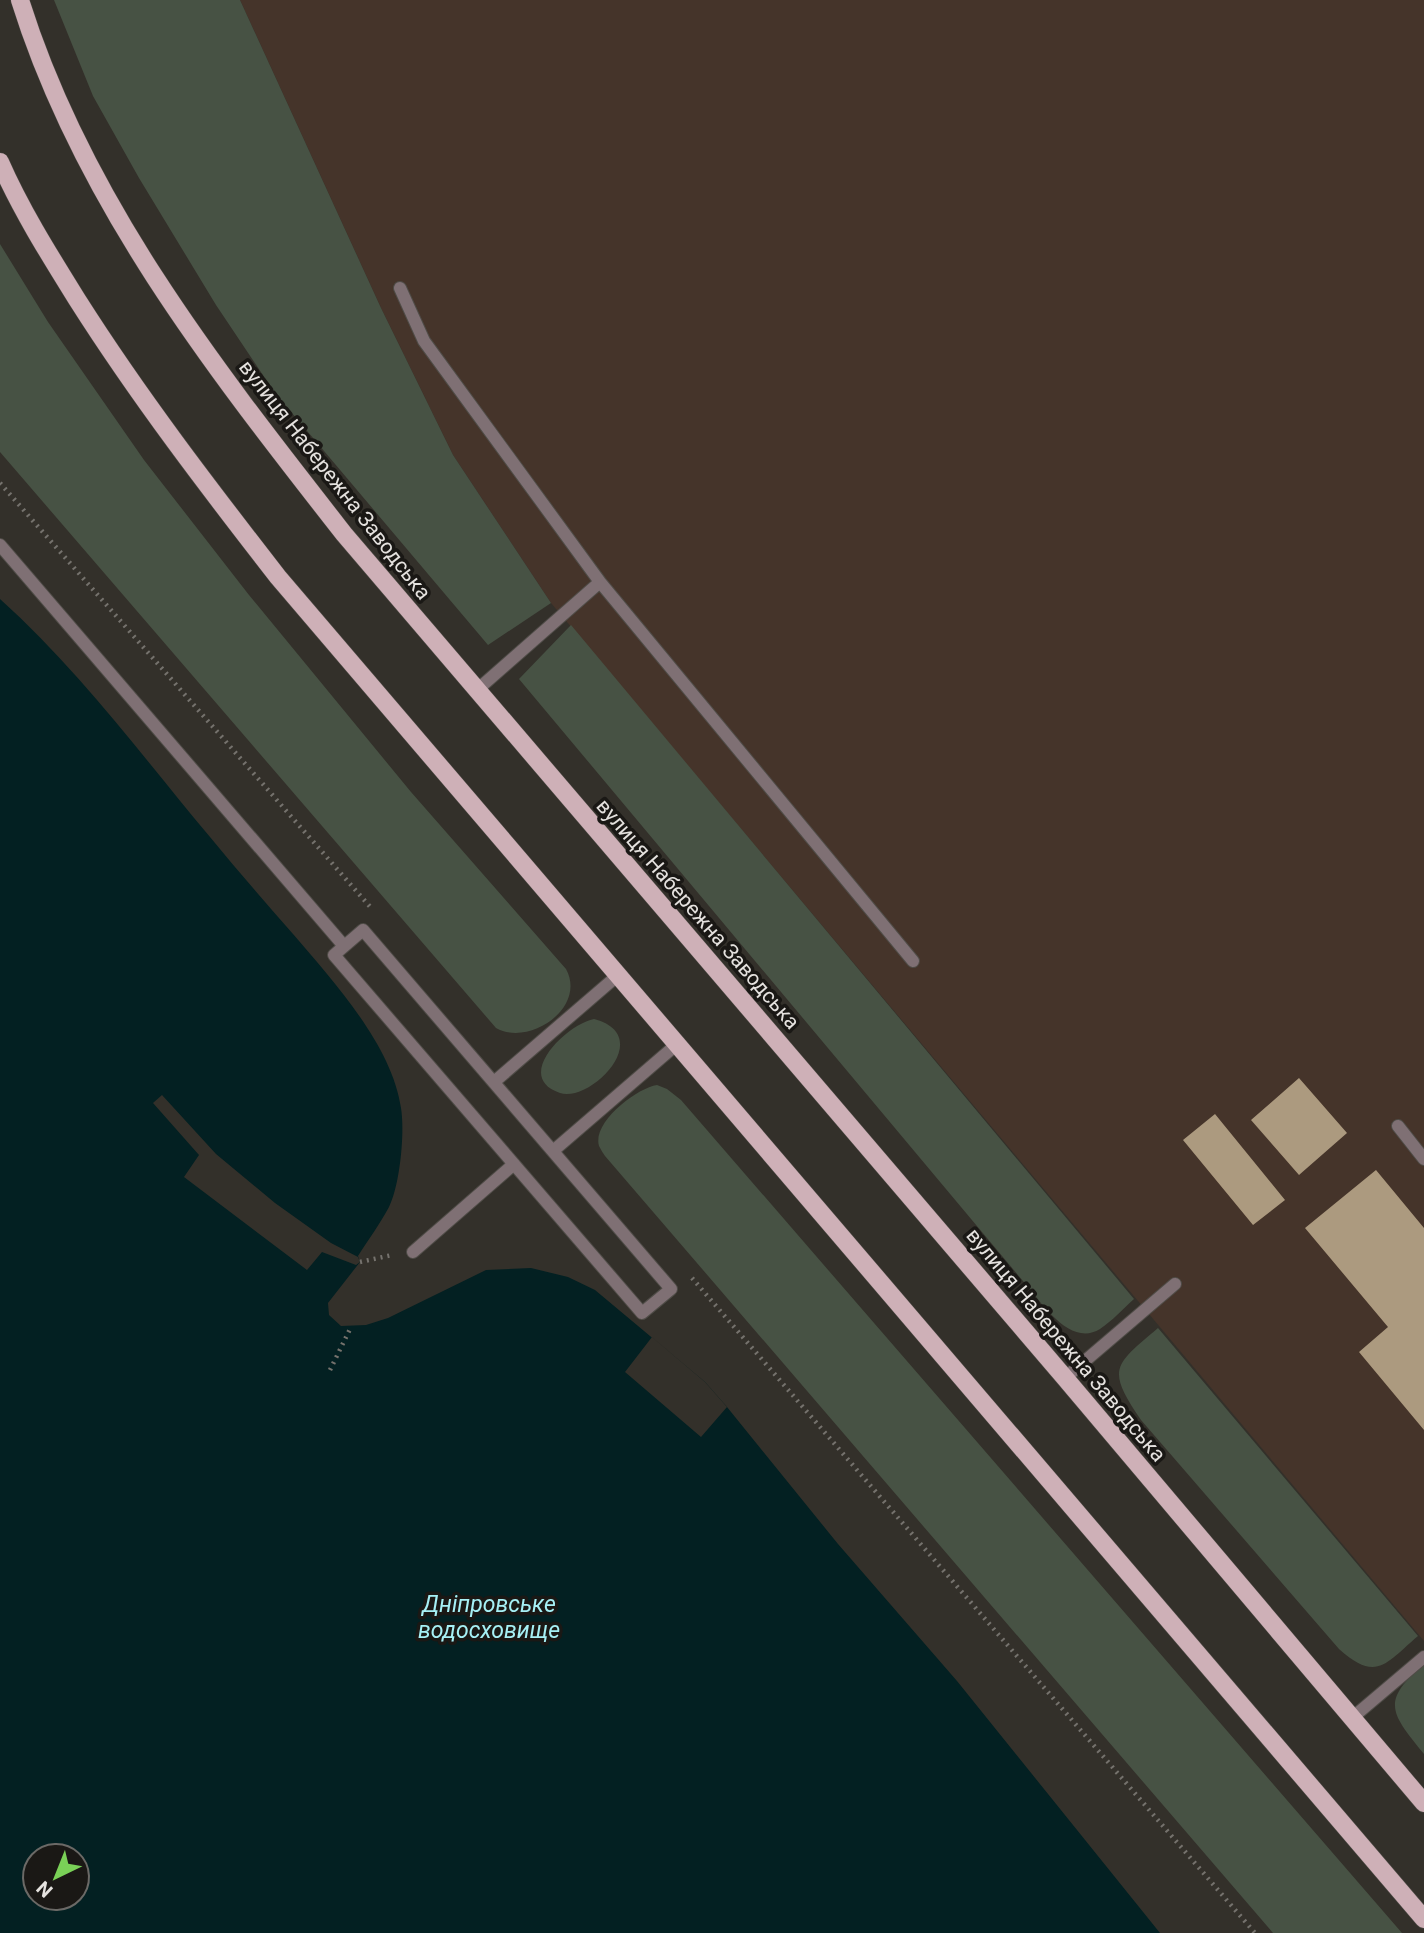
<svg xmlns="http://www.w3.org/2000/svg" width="1424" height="1933" viewBox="0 0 1424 1933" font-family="Roboto,sans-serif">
	<rect width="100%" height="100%" fill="#33302a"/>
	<path fill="#45342a" d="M240,0h1184v1641l-873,-1038 -98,-148 -72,-147z"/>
	<path fill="#475244" d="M54,0h186l141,308 72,147 98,148 -63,42 -213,-252 -59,-88 -77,-127 -46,-82z
		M0,244l48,78 96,138 105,135 162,197 155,177c21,38 -36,78 -70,59l-496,-576z
		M571,625l563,674c-11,10 -22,22 -34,30 -29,18 -57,-24 -72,-42l-509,-608z
		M594,1019c63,17 -4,84 -34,74 -48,-16 7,-69 34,-74z
		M657,1085l10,4 14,11 721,833h-129l-668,-777c-2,-3 -4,-6 -6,-10 -7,-24 38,-58 58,-61z
		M1158,1328l260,308c-32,27 -41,47 -79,13l-198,-229c-36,-52 -26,-55 17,-92z
		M1424,1664v90c-33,-41 -44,-52 0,-90z"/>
	<path fill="#032022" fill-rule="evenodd" d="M0,599c79,71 142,157 210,238 27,33 55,65 83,97 40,47 99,111 108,174 4,24 -1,77 -12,99 -9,17 -21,33 -31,49l2,6 -32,41 1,12 12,11 25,-1 22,-7 98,-48 45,-2 37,9 27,13 110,92 22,25 111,137 119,137 203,252h-1160zM35,1856h42v42h-42z"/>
	<path fill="#33302a" d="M162,1095l54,59 59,49 56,40 27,14 2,5 -4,3 -34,-13 -15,18 -123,-93 15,-22 -46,-52z
		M652,1337l53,45 22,25 -26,30 -76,-65z"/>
	<path fill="#ac9a7f" d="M1299,1078l48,55 -48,42 -48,-55z
		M1215,1114l70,86 -32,25 -70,-85z
		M1376,1170l48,58v202l-65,-78 29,-25 -83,-99z"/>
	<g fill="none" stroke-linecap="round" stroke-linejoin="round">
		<g stroke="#4f4c47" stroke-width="14">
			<path id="lane" d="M400,288l24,53 176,241
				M0,545l344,401
				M477,690l123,-108 313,379
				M363,930l308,359 -29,24 -308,-358z
				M494,1082l123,-106
				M1398,1126l26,33
				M553,1151l123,-106
				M413,1252l101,-88
				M1065,1378l110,-94
				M1352,1718l72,-61"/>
		</g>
		<g stroke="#4f4c47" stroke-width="19">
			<path id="primary" d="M20,0c63,202 195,369 324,534l721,844 359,425
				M0,162c21,48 50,94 78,139 61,96 130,186 200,276l1146,1342"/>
		</g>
		<path stroke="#75726d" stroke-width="4.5" stroke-dasharray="2 5" stroke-linecap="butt" d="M0,483l372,426
			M360,1262l32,-7
			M692,1278l563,655
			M330,1370l21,-43"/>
		<use href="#lane" stroke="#7f7074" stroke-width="12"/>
		<use href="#primary" stroke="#ceb0b7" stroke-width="18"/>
	</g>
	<g text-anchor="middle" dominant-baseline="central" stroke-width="7" stroke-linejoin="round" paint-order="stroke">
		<g font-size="21" fill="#e5e2df" stroke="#1a1815">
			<text transform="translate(335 480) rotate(52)">вулиця Набережна Заводська</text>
			<text transform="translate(698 914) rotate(49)">вулиця Набережна Заводська</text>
			<text transform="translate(1066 1345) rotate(50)">вулиця Набережна Заводська</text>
		</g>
		<g font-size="23" font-style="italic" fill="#a6f0f5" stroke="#1a1815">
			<text x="489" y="1604">Дніпровське<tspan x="489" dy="26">водосховище</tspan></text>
		</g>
	</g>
	<g transform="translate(56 1877) rotate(223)"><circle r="33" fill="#1a1815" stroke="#6b6966" stroke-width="2"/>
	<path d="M0-5L12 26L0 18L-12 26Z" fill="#7ad157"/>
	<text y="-10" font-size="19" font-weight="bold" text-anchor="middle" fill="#e5e2df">N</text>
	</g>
</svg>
